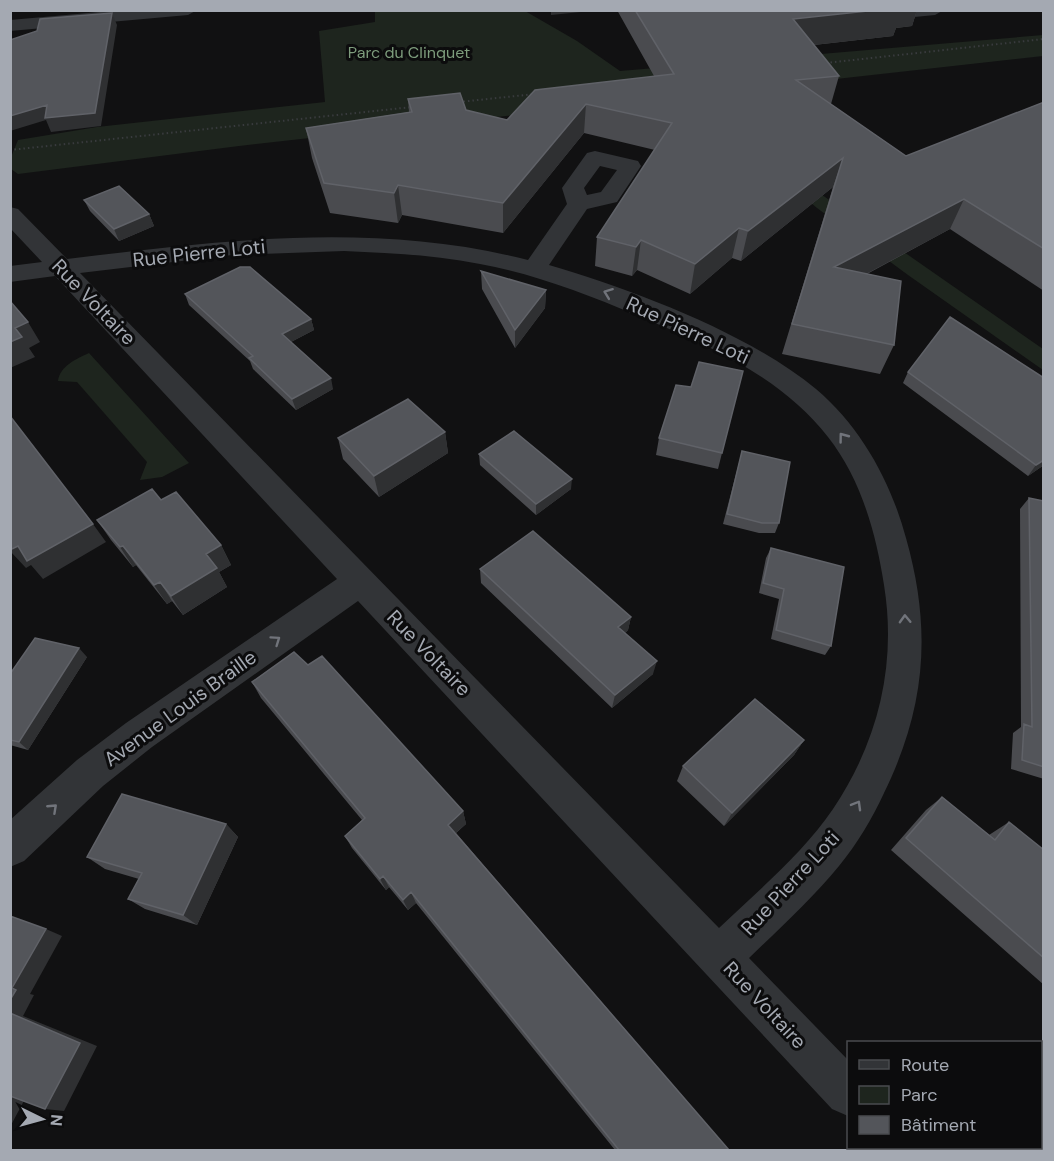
<svg xmlns="http://www.w3.org/2000/svg" width="1054" height="1161" viewBox="0 0 1054 1161" font-family="'DM Sans',sans-serif">
	<rect width="100%" height="100%" fill="#111112"/>
	<path fill="#1e251e" d="M375,11h150l52,30 43,30 423,-36v21l-334,37 106,97 228,159v21l-135,-95 -91,-67 -134,-112 -444,50 -221,28 -7,-5v-12l7,-17 79,-13 228,-25 -6,-71 56,-9z
		M89,353l100,110 -27,14 -22,3 7,-18 -70,-80 -19,-1c2,-15 18,-22 31,-28z"/>
	<g fill="none" stroke-linecap="round" stroke-linejoin="round">
		<path stroke="#393b3e" stroke-width="2" stroke-dasharray="1.5 3" stroke-linecap="butt" d="M826,63l218,-24
			M459,102l76,-8
			M10,150l402,-43"/>
		<path fill="#323437" fill-rule="evenodd" d="M122,10h75l-9,5 -178,16v-11z
			M874,10h70l-9,5 -62,6 -6,-1 -3,-4 3,-4z
			M595,151l43,10 3,5 -24,36 -30,7 -38,56c85,25 199,68 267,124 45,38 75,93 90,149 26,92 20,169 -22,255 -12,26 -27,51 -45,73 -27,33 -59,62 -90,92l99,102v56l-16,-7 -474,-508 -206,146 -49,39 -79,75 -14,6v-47l67,-60 49,-37 211,-144 -282,-303 -45,6v-16l32,-4 -32,-34v-21l8,2 49,50c154,-19 309,-38 461,1l39,-56 -5,-16 25,-35zM600,166l17,4 -16,22 -14,3 -3,-7zM344,251c45,2 91,4 136,13 54,10 106,30 156,51 70,29 145,61 192,122 33,42 48,96 56,148 13,80 -6,157 -51,224 -31,45 -74,81 -114,119l-639,-655 152,-18z
			M876,1148h50l1,2h-50z"/>
	</g>
	<path fill="#4a4b4f" d="M617,10h300l-5,16 -16,2 -3,8 -79,9 25,31 -8,28 75,52 138,-54v189l-94,-62 -83,45 27,71 -14,29 -98,-20 51,-167 -92,74 -9,-3 -42,36 -53,-24 -5,6 -37,-10 2,-29 58,-87 -71,-17 -81,100 -101,-18 -4,8 -68,-10 -18,-55 -6,-30 103,-16 -1,-13 58,11 41,10 147,-44z
		M84,200l65,14 5,12 -35,15 -29,-30z
		M481,271l65,19 -1,18 -30,40 -33,-59z
		M185,294l126,25 3,11 -23,12 42,47 -37,21 -43,-41 -3,-8 -61,-56z
		M908,372l136,6v87l-16,11 -125,-93z
		M691,387l31,66 -4,16 -62,-14 3,-17z
		M445,432l3,21 -69,44 -36,-38 -5,-21z
		M742,451l37,72 -4,10h-16l-36,-9z
		M479,454l92,35 -35,26 -56,-50z
		M1029,498l15,3v278l-33,-10 2,-36 8,-6 -1,-218z
		M161,500l60,45 10,20 -12,7 8,15 -44,28 -11,-14 -5,3 -31,-39 -3,2 -22,-27 -14,-20z
		M771,548l60,98 -6,9 -54,-16 8,-40 -20,-6 7,-35z
		M480,569l151,48 -3,13 -3,3 28,41 -41,34 -131,-125z
		M87,657l-59,93 -18,-5v-71z
		M308,665l155,146 3,13 -10,9 273,317h-114l-199,-247 -8,7 -19,-23 -3,3 -34,-42 -7,-12 17,-16 -101,-122 -9,-16z
		M804,740l-10,15 -70,71 -47,-45 6,-15z
		M942,797l47,38 20,-13 35,28v135l-153,-135 35,-40z
		M226,824l12,13 -41,88 -52,-16 -17,-10 11,-20 -34,-10 -18,-12z"/>
	<path fill="#2f3032" d="M551,10h50l-50,5z
		M877,10h40l-5,16 -16,2 -3,8 -106,12 6,-29z
		M112,13l5,12 -16,101 -50,6 -5,-12 -36,11v-15z
		M586,104l-2,29 -81,100v-30z
		M843,158l-10,29 -92,74 7,-30z
		M398,185l4,30 -4,8 -4,-30z
		M964,199l-14,30 -127,68 11,-30z
		M149,214l5,12 -35,15 -5,-12z
		M739,228l-7,30 -42,36 5,-30z
		M641,240l-4,30 -5,6 4,-29z
		M546,290l-1,18 -30,40v-18z
		M311,319l3,11 -29,15 -3,-11z
		M28,322l12,20 -11,6 6,9 -25,11v-26l5,-14z
		M331,378l2,11 -37,21 -4,-11z
		M445,432l3,21 -69,44 -5,-21z
		M1044,460v5l-16,11 8,-11z
		M572,479l-1,10 -35,26v-11z
		M93,524l13,18 -63,37 -12,-14 -5,3 -16,-17 8,-5z
		M221,545l10,20 -12,7 8,15 -44,28 -12,-19 35,-42z
		M123,546l13,19 -3,2 -13,-20z
		M160,582l12,19 -5,3 -13,-19z
		M631,617l-3,13 -12,11 2,-14z
		M79,648l8,9 -59,93 -9,-8z
		M657,661l-4,13 -41,34 3,-13z
		M804,740l-10,15 -70,71 8,-13z
		M463,811l3,13 -15,13 -3,-12z
		M226,824l12,13 -41,88 -14,-10z
		M383,876l6,11 -3,3 -6,-11z
		M411,892l5,11 -8,7 -5,-10z
		M46,929l16,7 -32,58 4,1 -11,21 74,30 -33,65 -19,-2 -35,-96 2,-25z
		M10,1095l16,2 -16,30z"/>
	<path fill="#53555a" stroke="#606268" stroke-width="1.5" d="M635,10h242l-84,9 46,57 -43,4 110,76 138,-54v147l-80,-50 -130,68 67,14 -7,64 -102,-21 51,-166 -95,73 -9,-3 -44,36 -54,-24 -5,7 -39,-10 75,-114 -86,-19 -83,99 -105,-18 -4,8 -70,-10 -18,-55 106,-16 -4,-13 52,-6 6,17 41,10 28,-30 139,-16z
		M112,13l-17,100 -50,5 2,-13 -37,11v-76l27,-9 3,-12z
		M119,186l30,28 -35,15 -30,-29z
		M240,267h10l61,52 -29,15 49,44 -39,21 -43,-41 4,-2 -68,-62z
		M481,271l65,19 -31,40z
		M10,301l18,21 -13,6 7,9 -12,5z
		M950,317l94,61v82l-8,5 -128,-93z
		M699,362l44,9 -21,82 -63,-15 17,-53 15,2z
		M408,399l37,33 -71,44 -36,-38z
		M10,416l83,108 -66,37 -9,-15 -8,4z
		M514,431l58,48 -36,25 -57,-50z
		M742,451l48,11 -11,61h-17l-35,-9z
		M152,489l9,11 15,-8 45,53 -15,9 11,14 -46,28 -11,-14 -6,3 -31,-39 -3,1 -23,-27z
		M1029,498l15,3v266l-22,-7 2,-36 8,3z
		M533,531l98,86 -13,10 39,34 -42,34 -135,-126z
		M771,548l73,19 -13,79 -55,-16 8,-41 -21,-6z
		M35,638l44,10 -60,94 -9,-2v-66z
		M294,652l14,13 14,-9 141,155 -15,14 281,325h-110l-208,-258 -8,8 -20,-24 -3,3 -35,-43 20,-18 -113,-136z
		M755,699l49,41 -72,73 -49,-47z
		M122,794l104,30 -43,91 -55,-16 14,-26 -55,-16z
		M942,797l53,43 14,-18 35,28v108l-138,-120z
		M10,916l36,13 -34,59 4,2 -6,10z
		M10,1013l70,30 -35,66 -35,-13z"/>
	<defs><path id="oneway-chevron" d="M-2-3.5L2.5 0L-2 3.5" fill="none" stroke-width="1.6" stroke-linecap="round" stroke-linejoin="round" transform="scale(1.5)"/></defs>
	<g stroke="#71747b">
		<use href="#oneway-chevron" transform="translate(608 293) rotate(-159)"/>
		<use href="#oneway-chevron" transform="translate(843 437) rotate(-127)"/>
		<use href="#oneway-chevron" transform="translate(905 619) rotate(-92)"/>
		<use href="#oneway-chevron" transform="translate(276 640) rotate(-35)"/>
		<use href="#oneway-chevron" transform="translate(857 805) rotate(-60)"/>
		<use href="#oneway-chevron" transform="translate(53 808) rotate(-43)"/>
	</g>
	<g text-anchor="middle" dominant-baseline="central" stroke-width="6" stroke-linejoin="round" paint-order="stroke">
		<g font-size="16" fill="#7d9c7c" stroke="#0c0c0d">
			<text x="409" y="52">Parc du Clinquet</text>
		</g>
		<g font-size="20" fill="#a4a9b2" stroke="#0c0c0d">
			<text transform="translate(199 253) rotate(-6)">Rue Pierre Loti</text>
			<text transform="translate(94 302) rotate(46)">Rue Voltaire</text>
			<text transform="translate(688 330) rotate(25)">Rue Pierre Loti</text>
			<text transform="translate(429 653) rotate(46)">Rue Voltaire</text>
			<text transform="translate(180 708) rotate(-36)">Avenue Louis Braille</text>
			<text transform="translate(790 883) rotate(-47)">Rue Pierre Loti</text>
			<text transform="translate(765 1005) rotate(47)">Rue Voltaire</text>
		</g>
	</g>
	<rect width="1054" height="1161" fill="none" stroke="#a4a9b2" stroke-width="24"/>
	<rect x="847" y="1041" width="195" height="108" fill="#0c0c0d" stroke="#494b4f" stroke-width="1.5"/>
	<rect x="859" y="1060" width="30" height="9" fill="#323437" stroke="#494b4f" stroke-width="1.5"/>
	<text x="901" y="1071" font-size="18" fill="#a4a9b2">Route</text>
	<rect x="859" y="1086" width="30" height="18" fill="#1e251e" stroke="#494b4f" stroke-width="1.5"/>
	<text x="901" y="1101" font-size="18" fill="#a4a9b2">Parc</text>
	<rect x="859" y="1116" width="30" height="18" fill="#53555a" stroke="#494b4f" stroke-width="1.5"/>
	<text x="901" y="1131" font-size="18" fill="#a4a9b2">Bâtiment</text>
	<g transform="translate(42 1119) rotate(95)" stroke="#0c0c0d" stroke-width="4.5" paint-order="stroke">
	<path d="M0-4.5L10 22L0 15L-10 22Z" fill="#a4a9b2"/>
	<text y="-9" font-size="16" font-weight="bold" text-anchor="middle" fill="#a4a9b2">N</text>
	</g>
</svg>
